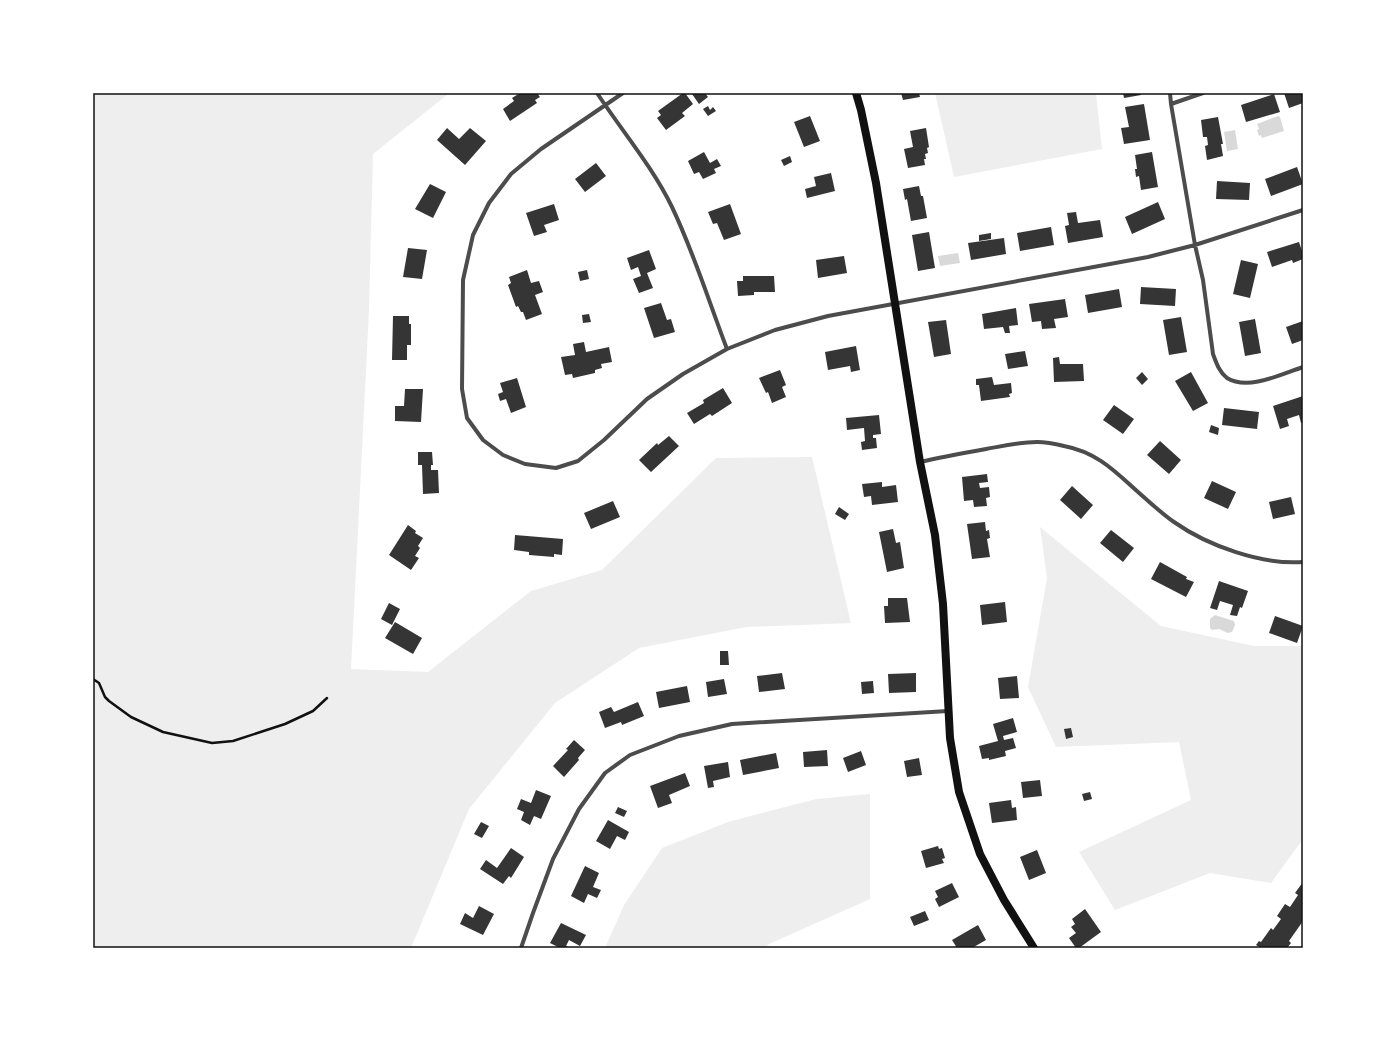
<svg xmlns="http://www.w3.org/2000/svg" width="1396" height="1041" viewBox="0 0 1396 1041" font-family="'Roboto Serif',serif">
	<rect width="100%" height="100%" fill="#fff"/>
	<path fill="#eee" d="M93,93h353l1,2 -74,59 -4,156 -18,359 77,3 103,-81 71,-21 114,-112 96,-1 39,166 -105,4 -107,21 -84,55 -86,106 -58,139h-318z
		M935,93h161l6,56 -148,28z
		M1040,527l121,99 93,20h49v193l-32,44 -61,-10 -95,37 -36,-58 112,-52 -12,-58 -123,5 -28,-60 19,-109z
		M870,794v105l-101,45 -4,4h-160l19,-43 38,-57 66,-26 88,-23z"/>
	<path fill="#d9d9d9" d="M1278,116l2,1 4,14 -22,7 -1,-3 -2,1 -2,-6 2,-1 -2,-5z
		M1235,130l3,19 -11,2 -3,-19z
		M958,253l2,10 -20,3 -2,-10z
		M1215,615l19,6 1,4 -3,7 -4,1 -9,-4 -7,1 -2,-2v-9z"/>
	<path fill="#353535" d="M520,93h17l3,4 -5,3 2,3 -27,18 -7,-12 11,-8 -2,-3z
		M683,93h2l8,11 -11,9 3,3 -19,14 -9,-12 4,-3 -3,-4z
		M693,93h12l3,4 -9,7 -7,-10z
		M901,93h18l1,4 -17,3z
		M1123,93h18v2l-17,3z
		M1284,93h19v10l-14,5z
		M1274,94l6,18 -34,10 -5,-17z
		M1144,104l6,36 -26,4 -3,-16 8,-1 -4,-20z
		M708,106l2,4 3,-3 3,4 -8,5 -5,-7z
		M810,116l10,25 -16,6 -10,-25z
		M1218,117l5,27h-2l2,12 -16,4 -2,-14 3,-1 -1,-8h-4l-2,-17z
		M447,128l12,11 11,-11 16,13 -21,24 -28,-25z
		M926,128l3,19 -2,1 1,5 -3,1 1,5h-2l1,6 -17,3 -4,-19 9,-2 -3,-16z
		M704,152l6,11 7,-4 4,7 -7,3 2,4 -13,6 -4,-7 -5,2 -6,-13z
		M1152,152l6,35 -17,3 -2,-14 -3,1 -1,-8h2l-2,-14z
		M790,156l2,6 -8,4 -3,-6z
		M596,163l10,13 -21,16 -10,-13z
		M1297,167l6,17 -32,12 -6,-17z
		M831,173l4,18 -28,7 -2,-9 11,-3 -2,-9z
		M1217,181l33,2 -1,17 -33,-1z
		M430,184l16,8 -13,26 -18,-9z
		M919,186l2,10h2l4,22 -16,3 -4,-22 -2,1 -2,-11z
		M1158,202l7,17 -33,15 -7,-17z
		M554,204l5,16 -15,5 3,7 -13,4 -8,-23z
		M730,204l11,30 -17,6 -7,-17 -4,1 -5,-12z
		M1076,212l2,11 22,-3 3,17 -35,6 -3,-17 4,-1 -2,-12z
		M1051,227l3,18 -34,6 -3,-18z
		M929,232l6,36 -17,3 -6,-36z
		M991,233v6l-12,2v-6z
		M1004,238l2,16 -35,6 -3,-17z
		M1299,242l4,12v5l-10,4 -1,-3 -20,7 -5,-15z
		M408,248l19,2 -5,29 -19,-2z
		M649,250l7,19 -9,4 6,15 -14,5 -6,-14 8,-3 -3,-9 -7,3 -4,-12z
		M844,256l3,17 -29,5 -2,-18z
		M1241,260l17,4 -8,34 -17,-4z
		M527,270l4,13 8,-2 4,11 -8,3 7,19 -16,6 -3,-8h-2l-3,-6 -2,1 -8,-22 3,-2 -2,-6z
		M587,270l2,9 -9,2 -2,-9z
		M743,276h31l1,16h-21v3l-16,1 -1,-15h6z
		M1141,287l35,2 -1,17 -35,-2z
		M1119,289l3,18 -34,6 -3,-18z
		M1065,299l3,18 -14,2 2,9 -14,1 -1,-8 -9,1 -3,-18z
		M661,303l6,17 4,-1 4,13 -21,6 -10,-30z
		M1016,308l2,17 -9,1 1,7h-5l-2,-6 -19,2 -2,-15z
		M589,314l2,8 -8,1 -1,-8z
		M393,316h16v8h2v21h-4v15h-15z
		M1181,317l6,35 -18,3 -6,-35z
		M1255,319l6,34 -16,3 -6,-34z
		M946,320l5,34 -17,3 -6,-35z
		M1303,321v19l-11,4 -6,-17z
		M584,342l2,10 23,-5 3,15 -11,2 1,4 -7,2v3l-22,5 -1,-4 -7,1 -4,-18 14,-2 -2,-11z
		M856,346l4,24 -9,2 -1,-6 -22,4 -3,-18z
		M1025,351l3,15 -20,3 -3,-15z
		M1059,357l1,7h23l1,17 -30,1 -1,-24z
		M780,370l6,15 -4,2 4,10 -14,6 -4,-11 -2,1 -7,-15z
		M1142,372l6,7 -6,6 -6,-7z
		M1191,372l17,31 -15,8 -18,-30z
		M992,377l2,8 17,-2 1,10 -3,1 1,3 -29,4 -2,-16h-3v-6z
		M517,378l9,29 -15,6 -5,-14 -6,2 -2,-7 5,-2 -3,-9z
		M723,388l9,15 -20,13 -2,-2 -16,10 -7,-11 17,-10 -1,-3z
		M405,389h18l-2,33 -26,-1v-15h9z
		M1303,396v27h-2l-2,-8 -12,4 2,7 -9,3 -7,-23z
		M1114,405l20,14 -11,15 -20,-14z
		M1224,408l35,4 -2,17 -35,-4z
		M879,415l2,19 -8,1v3h3l1,10 -15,2 -1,-8 4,-1 -1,-13 -17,2 -1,-12z
		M1211,425l8,3 -1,7 -9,-3z
		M669,436l10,10 -28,26 -12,-12 18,-17 1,2z
		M1160,441l21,19 -12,14 -22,-19z
		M418,452h14l1,13h-2v5h7l1,23 -16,1 -1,-29h-4z
		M987,474l1,8 -9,1 1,5 9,-1 1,10 -4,1 1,8 -13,1 -1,-7 -9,1 -2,-24z
		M1212,481l24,11 -8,17 -24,-11z
		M882,482v5l14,-2 2,17 -26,3 -1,-9 -7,1 -2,-13z
		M1072,486l21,19 -12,14 -21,-19z
		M1291,497l4,17 -22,5 -4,-17z
		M613,501l7,16 -29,12 -7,-16z
		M839,507l10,7 -4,6 -10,-6z
		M985,522l1,9 3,-1 1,8 -3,1 3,18 -18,2 -5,-35z
		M408,525l8,6 -1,2 8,5 -5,8 2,2 -5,8 4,2 -8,12 -22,-15z
		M893,529l3,14 4,-1 4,26 -17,4 -8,-40z
		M1111,530l23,18 -11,14 -23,-19z
		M515,535l48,4 -1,16 -8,-1v3l-25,-2v-3l-15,-2z
		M1160,562l27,15 -1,2 8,3 -8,15 -35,-18z
		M1219,581l29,10 -6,17 -2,-1 -3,9 -7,-1 3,-10 -13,-4 -3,9 -7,-2z
		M888,598h19l3,24 -25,1 -1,-17h4z
		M1005,602l2,20 -25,3 -2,-20z
		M389,603l11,6 -8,16 -11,-6z
		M1275,616l28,10 -6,17 -28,-10z
		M395,622l27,16 -9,16 -28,-16z
		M720,651h8l1,14h-9z
		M782,673l3,16 -26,3 -2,-16z
		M916,673v19l-27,1 -1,-19z
		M1017,676l2,22 -19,1 -2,-21z
		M724,679l3,15 -19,3 -2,-15z
		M873,681l1,12 -12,1 -1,-12z
		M687,686l3,16 -31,6 -3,-16z
		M638,702l6,14 -22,9 -1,-3 -16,6 -6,-16 12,-5 3,5z
		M1013,718l4,14 -14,4 1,4 9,-2 3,10 -11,3 1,5 -17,4v-2l-7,1 -3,-13 19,-5 -5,-17z
		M1071,728l2,9 -7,2 -2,-10z
		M574,740l11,10 -7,8 1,2 -15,17 -11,-11 15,-16 -2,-1z
		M827,750l1,16 -24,1 -1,-15z
		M861,751l5,14 -18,7 -5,-14z
		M776,753l3,15 -36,7 -3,-15z
		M919,758l3,17 -15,2 -3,-16z
		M728,762l2,15 -17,4 1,6 -6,1 -4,-22z
		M685,773l5,13 -21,9 3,8 -14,5 -8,-22z
		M1040,780l2,16 -19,2 -2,-16z
		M536,790l15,6 -10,23 -7,-3 -4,9 -9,-5 3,-8 -7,-3 4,-10 10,4z
		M1090,792l2,7 -8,2 -2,-7z
		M1011,800l1,8 4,-1 1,13 -25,3 -3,-20z
		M618,807l9,4 -3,6 -9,-4z
		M608,820l21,12 -4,8 -8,-4 -7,13 -14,-8z
		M481,822l8,4 -7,12 -8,-4z
		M938,846l1,3 3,-1 3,10 -3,1 2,4 -18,5 -5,-17z
		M511,848l13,9 -13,21 -2,-2 -6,8 -23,-15 6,-9 11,8z
		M1037,850l9,23 -17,7 -9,-23z
		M585,866l14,7 -6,14 8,3 -4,8 -9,-4 -4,9 -13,-7z
		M1303,882v39l-14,20 2,2 -4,5h-26l-5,-3 3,-4 2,1 10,-14 2,2 8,-11 -4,-3 8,-12 5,3 8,-12 -3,-2z
		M952,883l7,14 -20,10 -4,-8 3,-2 -3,-6z
		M479,906l15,8 -11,21 -23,-11 5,-11 8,5z
		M1085,909l16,23 -22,16h-3l-7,-10 7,-5 -5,-6 4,-3 -3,-5z
		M925,911l4,9 -15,6 -4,-9z
		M561,923l25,12 -6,11 -11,-6 -3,6 4,2h-13l1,-1 -8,-4z
		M978,925l8,15 -14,8h-15l-5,-8z"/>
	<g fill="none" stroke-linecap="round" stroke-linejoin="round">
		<path stroke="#111" stroke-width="2.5" d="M93,679l6,4 6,14 4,4 22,16 32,15 49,11 21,-2 52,-17 28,-13 14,-13"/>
		<path stroke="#4c4c4c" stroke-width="4" d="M597,93c25,38 55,73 75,114 22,46 37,95 55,142
			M623,93l-82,56 -30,25 -22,29 -16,32 -10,45 -1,109 5,29 16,22 20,15 22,9 31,4 22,-7 26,-21 43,-41 36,-25 44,-25 48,-19 53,-14 320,-59 47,-12 108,-35
			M1170,93l1,11 32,-11
			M1171,104l24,141 8,35 10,74c3,8 6,18 14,24 21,13 55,-4 76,-11
			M920,462c22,-5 44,-9 66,-13 17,-3 34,-7 51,-7 8,0 19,2 27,4 37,7 55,30 82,53 9,8 19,17 28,23 34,24 88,43 129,40
			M521,948l12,-35 20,-54 26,-50 26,-36 25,-18 49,-19 53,-12 216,-13"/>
		<path stroke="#111" stroke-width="8" d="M856,93l5,17 15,73 44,279 15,73 8,69 7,134 9,54 21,62 24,46 30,48"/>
	</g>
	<rect width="1396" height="1041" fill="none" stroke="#ffffff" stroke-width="188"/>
	<rect x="94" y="94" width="1208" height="853" fill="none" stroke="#111" stroke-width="1.5"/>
</svg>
